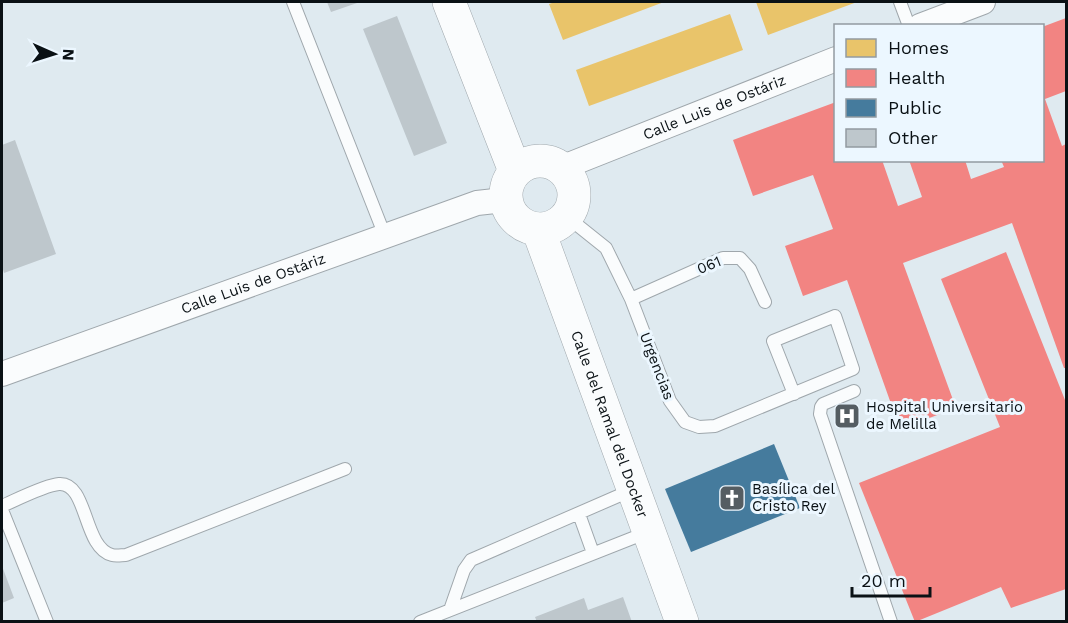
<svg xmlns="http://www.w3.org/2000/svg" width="1068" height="623" viewBox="0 0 1068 623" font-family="'Work Sans',sans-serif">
	<rect width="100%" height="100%" fill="#dfeaf0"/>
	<path fill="#e9c46a" d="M555,2h109l-101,38 -14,-36z
		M756,2h101l-89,33z
		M730,14l13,36 -154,56 -13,-36z"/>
	<path fill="#f28482" d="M1066,18v73l-21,8 17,47 4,-2v224h-2l-52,-145 -109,40 53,145 -56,21 -53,-149 -44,16 -18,-50 48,-17 -20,-54 -60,21 -20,-56 103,-38v58h46l16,46 24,-9 -13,-37h56l6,19 33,-12 -3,-7h41v-133z
		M1006,252l59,148h1v189l-55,19 -10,-21 -86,35 -56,-139 141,-56 -59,-148z"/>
	<path fill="#457b9d" d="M774,444l26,64 -109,44 -26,-63z"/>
	<path fill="#bec7cc" d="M327,2h33l-29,10z
		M397,16l50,127 -33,13 -51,-127z
		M15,140l41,114 -52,19 -2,-7v-121z
		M2,566l12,32 -12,5z
		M623,597l9,25h-95l-2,-5 49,-19 4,12z"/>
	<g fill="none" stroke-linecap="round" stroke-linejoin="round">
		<g stroke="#9fa7ac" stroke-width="14">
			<path id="lane" d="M293,2l92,234
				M900,2l9,24
				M566,216l40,32 25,51 39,102 15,21 14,5 16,-1 138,-57 -18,-53 -62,25 21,53
				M631,299l92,-41h17l10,11 15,33
				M854,391l-31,13 -2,3 -1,7 71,208
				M2,506c14,-6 43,-21 57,-22 29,-2 24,64 53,71 4,1 10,0 14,0l219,-86
				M2,510l45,112
				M579,514l14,39
				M450,610l14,-40 7,-10 161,-70
				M420,622l228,-90"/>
		</g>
		<g stroke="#9fa7ac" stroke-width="26">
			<g id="street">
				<path d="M920,26l63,-24"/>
				<path id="s1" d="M561,168l275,-109"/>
				<path id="s2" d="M2,374l475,-171 18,-2 12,1"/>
			</g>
		</g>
		<g stroke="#9fa7ac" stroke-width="34">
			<g id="secondary">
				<path d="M449,2l66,169"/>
				<circle cx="540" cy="195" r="34"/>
				<path id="s3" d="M538,229l144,393"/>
			</g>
		</g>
		<use href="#lane" stroke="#fafcfd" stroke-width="12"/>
		<use href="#street" stroke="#fafcfd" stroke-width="24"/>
		<use href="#secondary" stroke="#fafcfd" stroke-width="33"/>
	</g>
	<defs>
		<g id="hospital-square" transform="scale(1.35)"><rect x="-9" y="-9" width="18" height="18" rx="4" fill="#555d62" stroke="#ecf7ff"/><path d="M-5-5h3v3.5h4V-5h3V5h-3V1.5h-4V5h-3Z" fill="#fff"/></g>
		<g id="church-square" transform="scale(1.35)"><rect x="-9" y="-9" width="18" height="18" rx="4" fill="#555d62" stroke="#ecf7ff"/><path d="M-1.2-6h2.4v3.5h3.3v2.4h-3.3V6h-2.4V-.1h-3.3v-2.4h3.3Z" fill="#fff"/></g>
	</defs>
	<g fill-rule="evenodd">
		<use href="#hospital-square" x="847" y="416"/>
		<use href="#church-square" x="732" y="498"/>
	</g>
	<g text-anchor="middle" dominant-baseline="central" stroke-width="6" stroke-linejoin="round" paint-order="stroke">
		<g font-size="15" fill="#0a1115" stroke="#ecf7ff">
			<text stroke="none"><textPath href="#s1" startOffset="165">Calle Luis de Ostáriz</textPath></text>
			<text transform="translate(709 265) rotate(-22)">061</text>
			<text stroke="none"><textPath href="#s2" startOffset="267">Calle Luis de Ostáriz</textPath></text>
			<text transform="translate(657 366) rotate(69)">Urgencias</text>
			<text stroke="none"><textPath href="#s3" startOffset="208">Calle del Ramal del Docker</textPath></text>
		</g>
		<g font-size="15" fill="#0a1115" stroke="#ecf7ff" text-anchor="start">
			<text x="866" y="407">Hospital Universitario<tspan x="866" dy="17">de Melilla</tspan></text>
			<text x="752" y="489">Basílica del<tspan x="752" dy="17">Cristo Rey</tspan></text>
		</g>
	</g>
	<rect width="1068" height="623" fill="none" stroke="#0a1115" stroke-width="6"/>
	<rect x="834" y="24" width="210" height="138" fill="#ecf7ff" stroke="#929ba1" stroke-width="1.5"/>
	<rect x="846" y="39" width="30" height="18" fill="#e9c46a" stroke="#929ba1" stroke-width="1.5"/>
	<text x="888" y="54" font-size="18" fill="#0a1115">Homes</text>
	<rect x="846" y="69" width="30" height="18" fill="#f28482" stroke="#929ba1" stroke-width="1.5"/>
	<text x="888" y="84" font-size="18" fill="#0a1115">Health</text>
	<rect x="846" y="99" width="30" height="18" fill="#457b9d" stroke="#929ba1" stroke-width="1.5"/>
	<text x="888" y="114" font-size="18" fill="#0a1115">Public</text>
	<rect x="846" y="129" width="30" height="18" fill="#bec7cc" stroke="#929ba1" stroke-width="1.5"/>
	<text x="888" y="144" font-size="18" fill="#0a1115">Other</text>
	<g transform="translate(54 54) rotate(93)" stroke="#ecf7ff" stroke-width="4.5" paint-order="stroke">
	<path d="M0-4.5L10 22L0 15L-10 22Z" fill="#0a1115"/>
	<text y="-9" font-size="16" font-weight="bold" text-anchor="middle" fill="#0a1115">N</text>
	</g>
	<path d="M852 587v9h78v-9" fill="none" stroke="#0a1115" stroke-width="3"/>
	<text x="861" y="587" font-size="18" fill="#0a1115" stroke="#ecf7ff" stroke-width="4.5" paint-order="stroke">20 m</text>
</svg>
